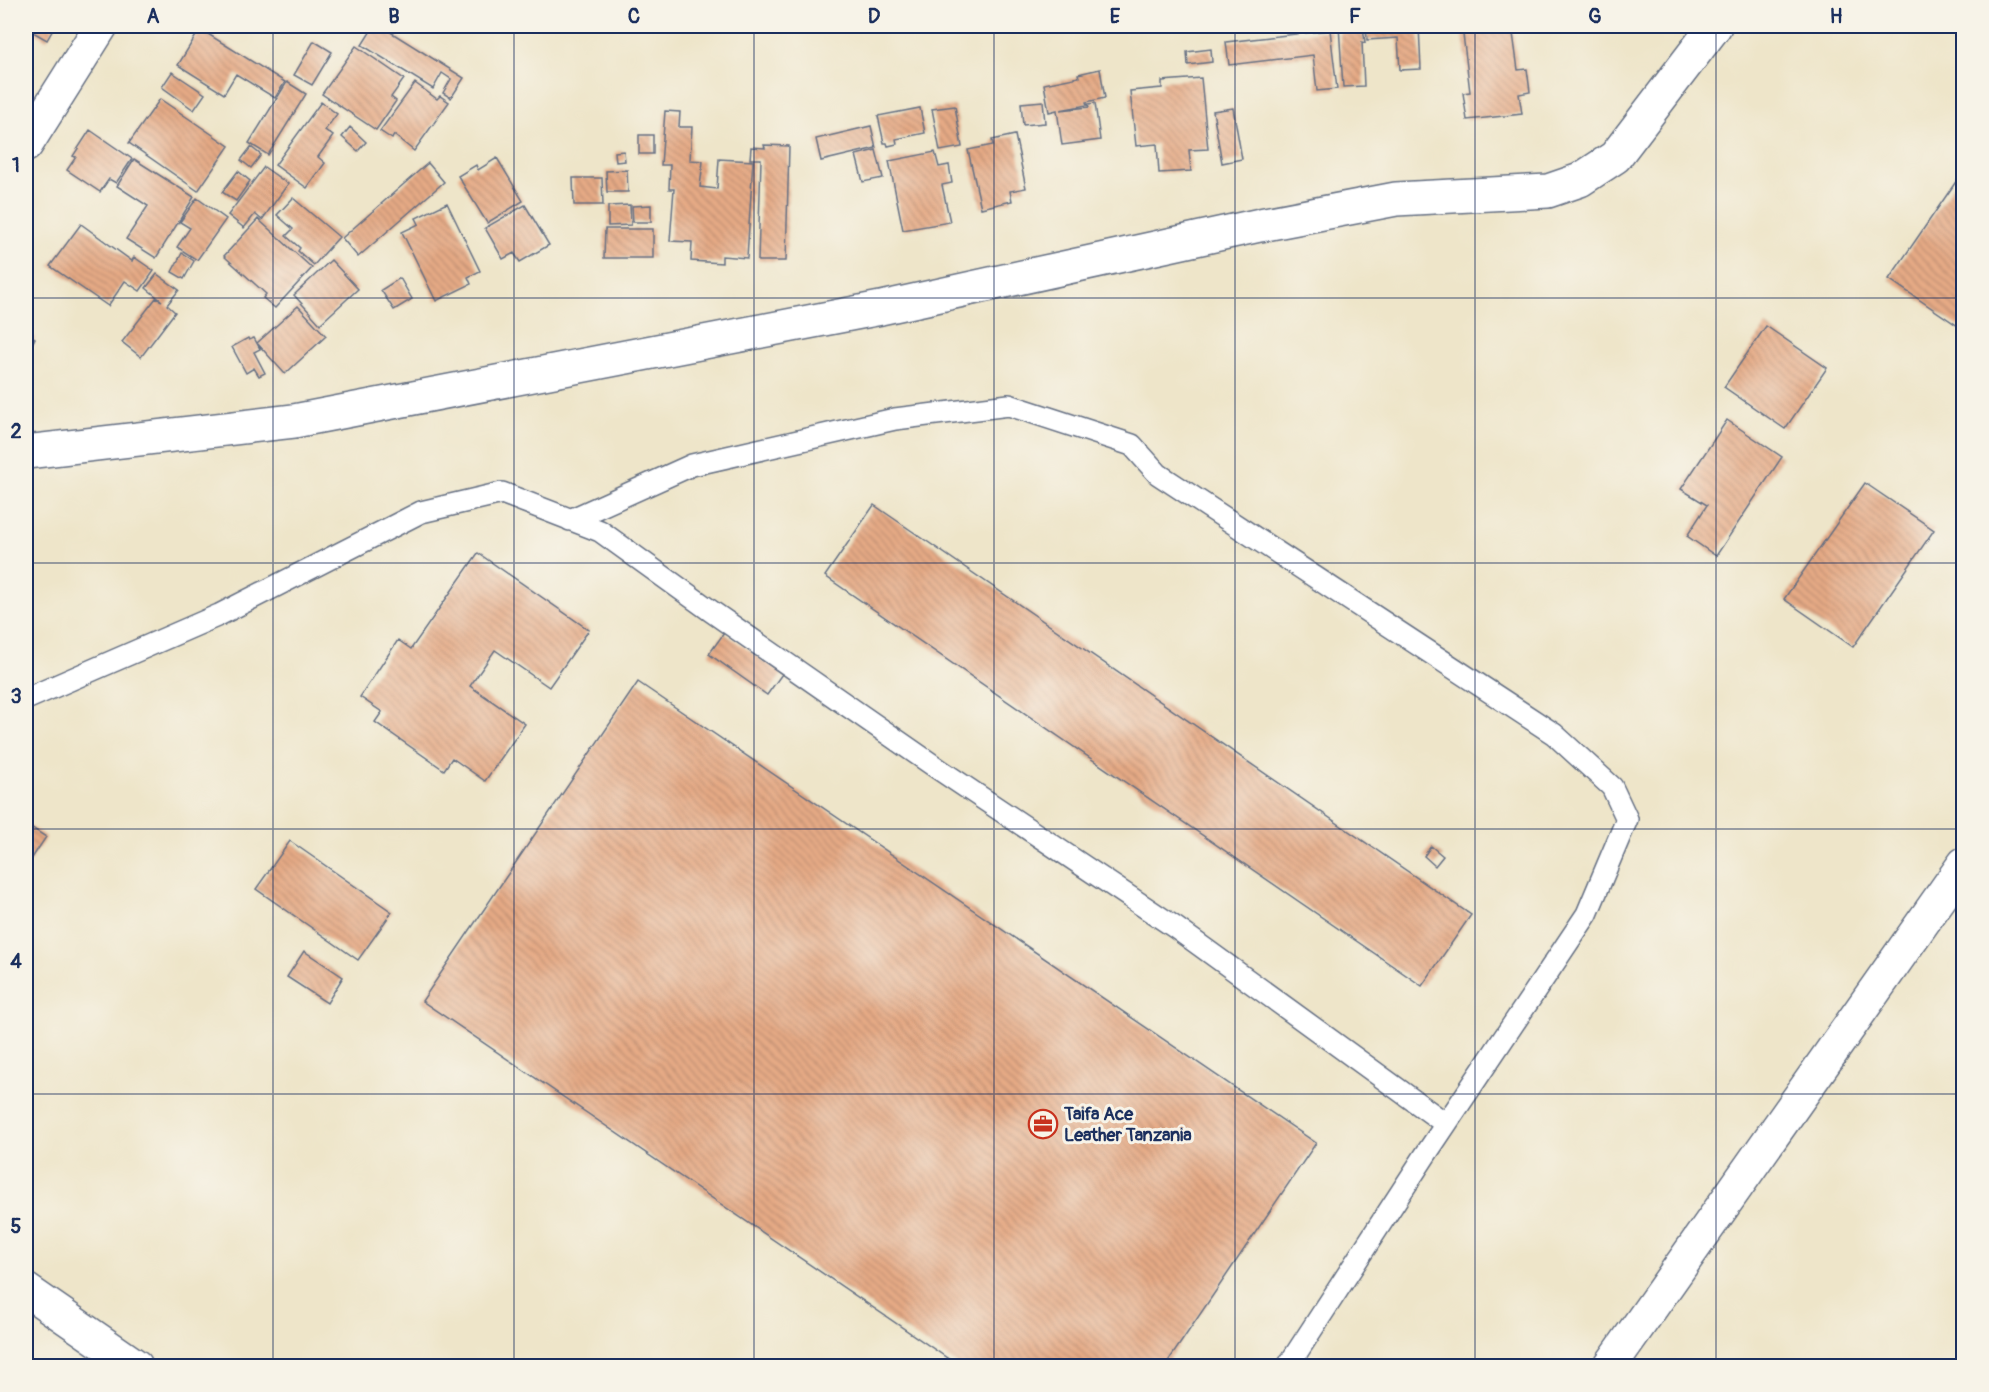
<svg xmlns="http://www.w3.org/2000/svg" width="1989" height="1392" viewBox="0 0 1989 1392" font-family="Pangolin,sans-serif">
	<defs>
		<pattern id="building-back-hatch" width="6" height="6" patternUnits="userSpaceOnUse" patternTransform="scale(1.5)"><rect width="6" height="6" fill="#e6aa85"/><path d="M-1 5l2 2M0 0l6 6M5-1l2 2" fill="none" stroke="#ba8b70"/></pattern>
	</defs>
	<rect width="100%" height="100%" fill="#f7f3e8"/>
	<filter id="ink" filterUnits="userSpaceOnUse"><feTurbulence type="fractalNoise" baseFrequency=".0167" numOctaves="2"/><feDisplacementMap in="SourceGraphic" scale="12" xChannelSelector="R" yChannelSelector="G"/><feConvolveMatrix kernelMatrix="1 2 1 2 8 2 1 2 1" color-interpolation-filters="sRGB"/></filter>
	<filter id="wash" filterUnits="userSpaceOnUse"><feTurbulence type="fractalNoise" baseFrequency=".008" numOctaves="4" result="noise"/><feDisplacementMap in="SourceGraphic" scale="24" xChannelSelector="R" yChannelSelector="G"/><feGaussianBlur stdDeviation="1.35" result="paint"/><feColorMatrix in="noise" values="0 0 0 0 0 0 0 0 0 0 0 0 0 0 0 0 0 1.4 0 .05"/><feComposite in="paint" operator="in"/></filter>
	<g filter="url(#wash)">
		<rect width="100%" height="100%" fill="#eee5c9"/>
		<g id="blocks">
			<path fill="url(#building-back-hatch)" d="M26,26h29l-8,14 -21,-12z
				M374,26h7l83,52 -13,20 -8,-5 8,-14 -9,-6 -9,16 -71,-44z
				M1339,26h24l2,17 -3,-1 2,44 -21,1z
				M1366,26h53l2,43 -21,1 -2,-32 -31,2z
				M1462,26h50l6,44 9,-1 3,23 -11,2 3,20 -55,6 -4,-27 7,-1z
				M200,29l85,53 -10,16 -39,-24 -12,20 -46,-29z
				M1330,30l7,59 -20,2 -4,-36 -84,10 -3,-23z
				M314,41l18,11 -20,33 -18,-10z
				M356,46l48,33 -13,18 5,4 -20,29 -54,-36z
				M1211,49l1,13 -24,3 -1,-13z
				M1100,69l5,29 -19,4 1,3 -27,5 29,-3 -1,-3 7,-1 5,37 -38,5 -5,-35 -8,2 -5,-28 35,-7 -1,-3z
				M172,72l33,22 -11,16 -32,-23z
				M1201,78l7,71 -19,1 2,21 -32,2 -2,-29 -21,2 -6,-55 32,-3v-7z
				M287,82l19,12 -38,61 -19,-12z
				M415,83l22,16 3,-3 9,6 -35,49 -20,-16 -2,4 -12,-8z
				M160,99l69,47 -31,45 -69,-48z
				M1043,101l2,22 -22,2 -2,-22z
				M321,102l16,12 -12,16 8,6 -15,21 7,6 -18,25 -32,-23z
				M955,106l7,41 -22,4 -8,-42z
				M920,108l5,25 -29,6 1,5 -9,2 -1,-3h-3l-6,-27z
				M1233,108l9,51 -20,4 -9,-52z
				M665,111l15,1 -1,15h13l-2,33 13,1 -3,26 17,2 2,-30 34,2 -6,97 -25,-2v7l-31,-2 1,-19 -22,-1 4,-52h-5l1,-24h-9z
				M871,126l5,22 -55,13 -5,-22z
				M350,127l16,15 -8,9 -16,-14z
				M90,130l42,29 -16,24 -7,-4 -9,13 -33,-22 9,-13 -3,-1z
				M639,135h14v19h-14z
				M1015,135l11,53 -16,3 2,10 -31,7 -13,-58 25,-5 -1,-5z
				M764,145l25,1 -3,115h-28l3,-102h-11l1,-12 14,1z
				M251,147l10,8 -10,13 -10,-8z
				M876,150l7,28 -20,4 -7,-27z
				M624,151l1,10 -9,1 -1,-10z
				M935,152l4,15 10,-2 3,18 -10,2 8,37 -47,8 -14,-69z
				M497,158l26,43 -36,22 -29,-47 18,-11 2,5z
				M134,159l60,38 -38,61 -30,-19 22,-33 -31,-20z
				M428,163l16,19 -86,75 -16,-19z
				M264,167l24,17 -26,36 -7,-6 -11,14 -16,-13z
				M627,170l1,22h-21l-1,-21z
				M1964,170v160l-75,-51z
				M238,171l12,10 -14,20 -14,-9z
				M573,178h29l1,27h-29z
				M197,198l29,21 -29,41 -20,-13 13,-19 -10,-6z
				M293,198l46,39 -25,28 -16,-14 2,-3 -14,-12 7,-7 -16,-14z
				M447,203l33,68 -12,6 3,7 -35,17 -34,-69 17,-8 -3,-6z
				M525,205l24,40 -29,17 -6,-9 -11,6 -18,-31z
				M630,205l1,20 -23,1v-20z
				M651,205v17h-18l-1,-16z
				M258,219l54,49 -37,40 -12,-10 3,-4 -42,-38z
				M81,224l51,37 2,-4 20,14 -14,20 -15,-10 -17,25 -58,-40z
				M605,229h48v29h-49z
				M182,253l12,8 -10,18 -12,-7z
				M331,260l27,29 -38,35 -26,-29z
				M157,274l22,16 -12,15 8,7 -34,45 -19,-15 34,-44 6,3 -16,-13z
				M400,278l12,21 -18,11 -13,-20z
				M298,306l28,30 -41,38 -28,-31z
				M1766,326l61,42 -42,61 -61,-42z
				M26,333l9,5 -9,18z
				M248,338l1,2 5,-2 6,11 -6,3 11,21 -6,3 -5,-8 -8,5 -14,-26z
				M1727,420l55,37 -66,99 -29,-20 20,-31 -26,-16z
				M1865,483l69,47 -81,117 -69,-48z
				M874,505l597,410 -49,71 -597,-410z
				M478,553l111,77 -40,57 -54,-37 -25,36 55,38 -40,57 -33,-23 -8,12 -69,-48 7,-10 -22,-15 38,-57 13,9z
				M724,633l58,41 -15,21 -58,-41z
				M638,682l678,461 -151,223h-206l-537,-365z
				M26,824l20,13 -20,30z
				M290,841l102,71 -34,48 -102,-71z
				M1431,846l12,10 -8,10 -11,-10z
				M304,951l39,26 -16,26 -40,-26z"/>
		</g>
	</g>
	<g filter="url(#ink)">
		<use href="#blocks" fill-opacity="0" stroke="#656f83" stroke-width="1.5"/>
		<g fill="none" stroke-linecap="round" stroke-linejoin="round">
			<g stroke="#656f83" stroke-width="24">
				<path id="service" d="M570,520l122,-55 203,-46 114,-14 123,40 26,29 396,260 58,53 15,32 -40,95 -161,240 -138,212
					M26,699l193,-84 202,-103 81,-19 98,38 111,80 229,159 236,158 270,196"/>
			</g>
			<g stroke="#656f83" stroke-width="36">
				<path id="minor" d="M26,145l75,-119
					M26,452l268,-31 587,-113 379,-83 136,-26 152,-8 32,-11 35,-23 100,-131
					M26,1290l110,76
					M1610,1366l354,-502"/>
			</g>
			<use href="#service" stroke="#fff" stroke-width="21"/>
			<use href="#minor" stroke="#fff" stroke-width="33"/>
		</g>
	</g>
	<path fill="none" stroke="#1b2f5e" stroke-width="1.5" stroke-opacity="0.55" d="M273,26v1340M514,26v1340M754,26v1340M994,26v1340M1235,26v1340M1475,26v1340M1716,26v1340M26,298h1938M26,563h1938M26,829h1938M26,1094h1938"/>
	<defs>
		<g id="office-ring" transform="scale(1.5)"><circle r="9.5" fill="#f7f3e8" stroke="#c8321e" stroke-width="1.5"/><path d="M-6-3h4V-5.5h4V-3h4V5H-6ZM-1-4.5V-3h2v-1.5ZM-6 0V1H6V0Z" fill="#c8321e"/></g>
	</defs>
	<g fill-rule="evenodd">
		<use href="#office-ring" x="1043" y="1124"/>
	</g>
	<g text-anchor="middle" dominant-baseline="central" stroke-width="6" stroke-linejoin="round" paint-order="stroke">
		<g font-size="18" font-weight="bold" fill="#1b2f5e" stroke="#f7f3e8" text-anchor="start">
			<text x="1064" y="1114">Taifa Ace<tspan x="1064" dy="21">Leather Tanzania</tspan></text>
		</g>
	</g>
	<rect width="1989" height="1392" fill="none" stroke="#f7f3e8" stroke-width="66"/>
	<rect x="33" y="33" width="1923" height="1326" fill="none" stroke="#1b2f5e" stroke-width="2"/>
	<g font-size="20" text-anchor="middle" font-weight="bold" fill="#1b2f5e">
		<text x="153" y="23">A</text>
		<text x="394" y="23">B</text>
		<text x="634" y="23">C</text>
		<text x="874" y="23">D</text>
		<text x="1115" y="23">E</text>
		<text x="1355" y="23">F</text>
		<text x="1595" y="23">G</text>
		<text x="1836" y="23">H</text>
		<text x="16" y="172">1</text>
		<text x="16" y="438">2</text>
		<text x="16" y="703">3</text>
		<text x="16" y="968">4</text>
		<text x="16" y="1233">5</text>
	</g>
</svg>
